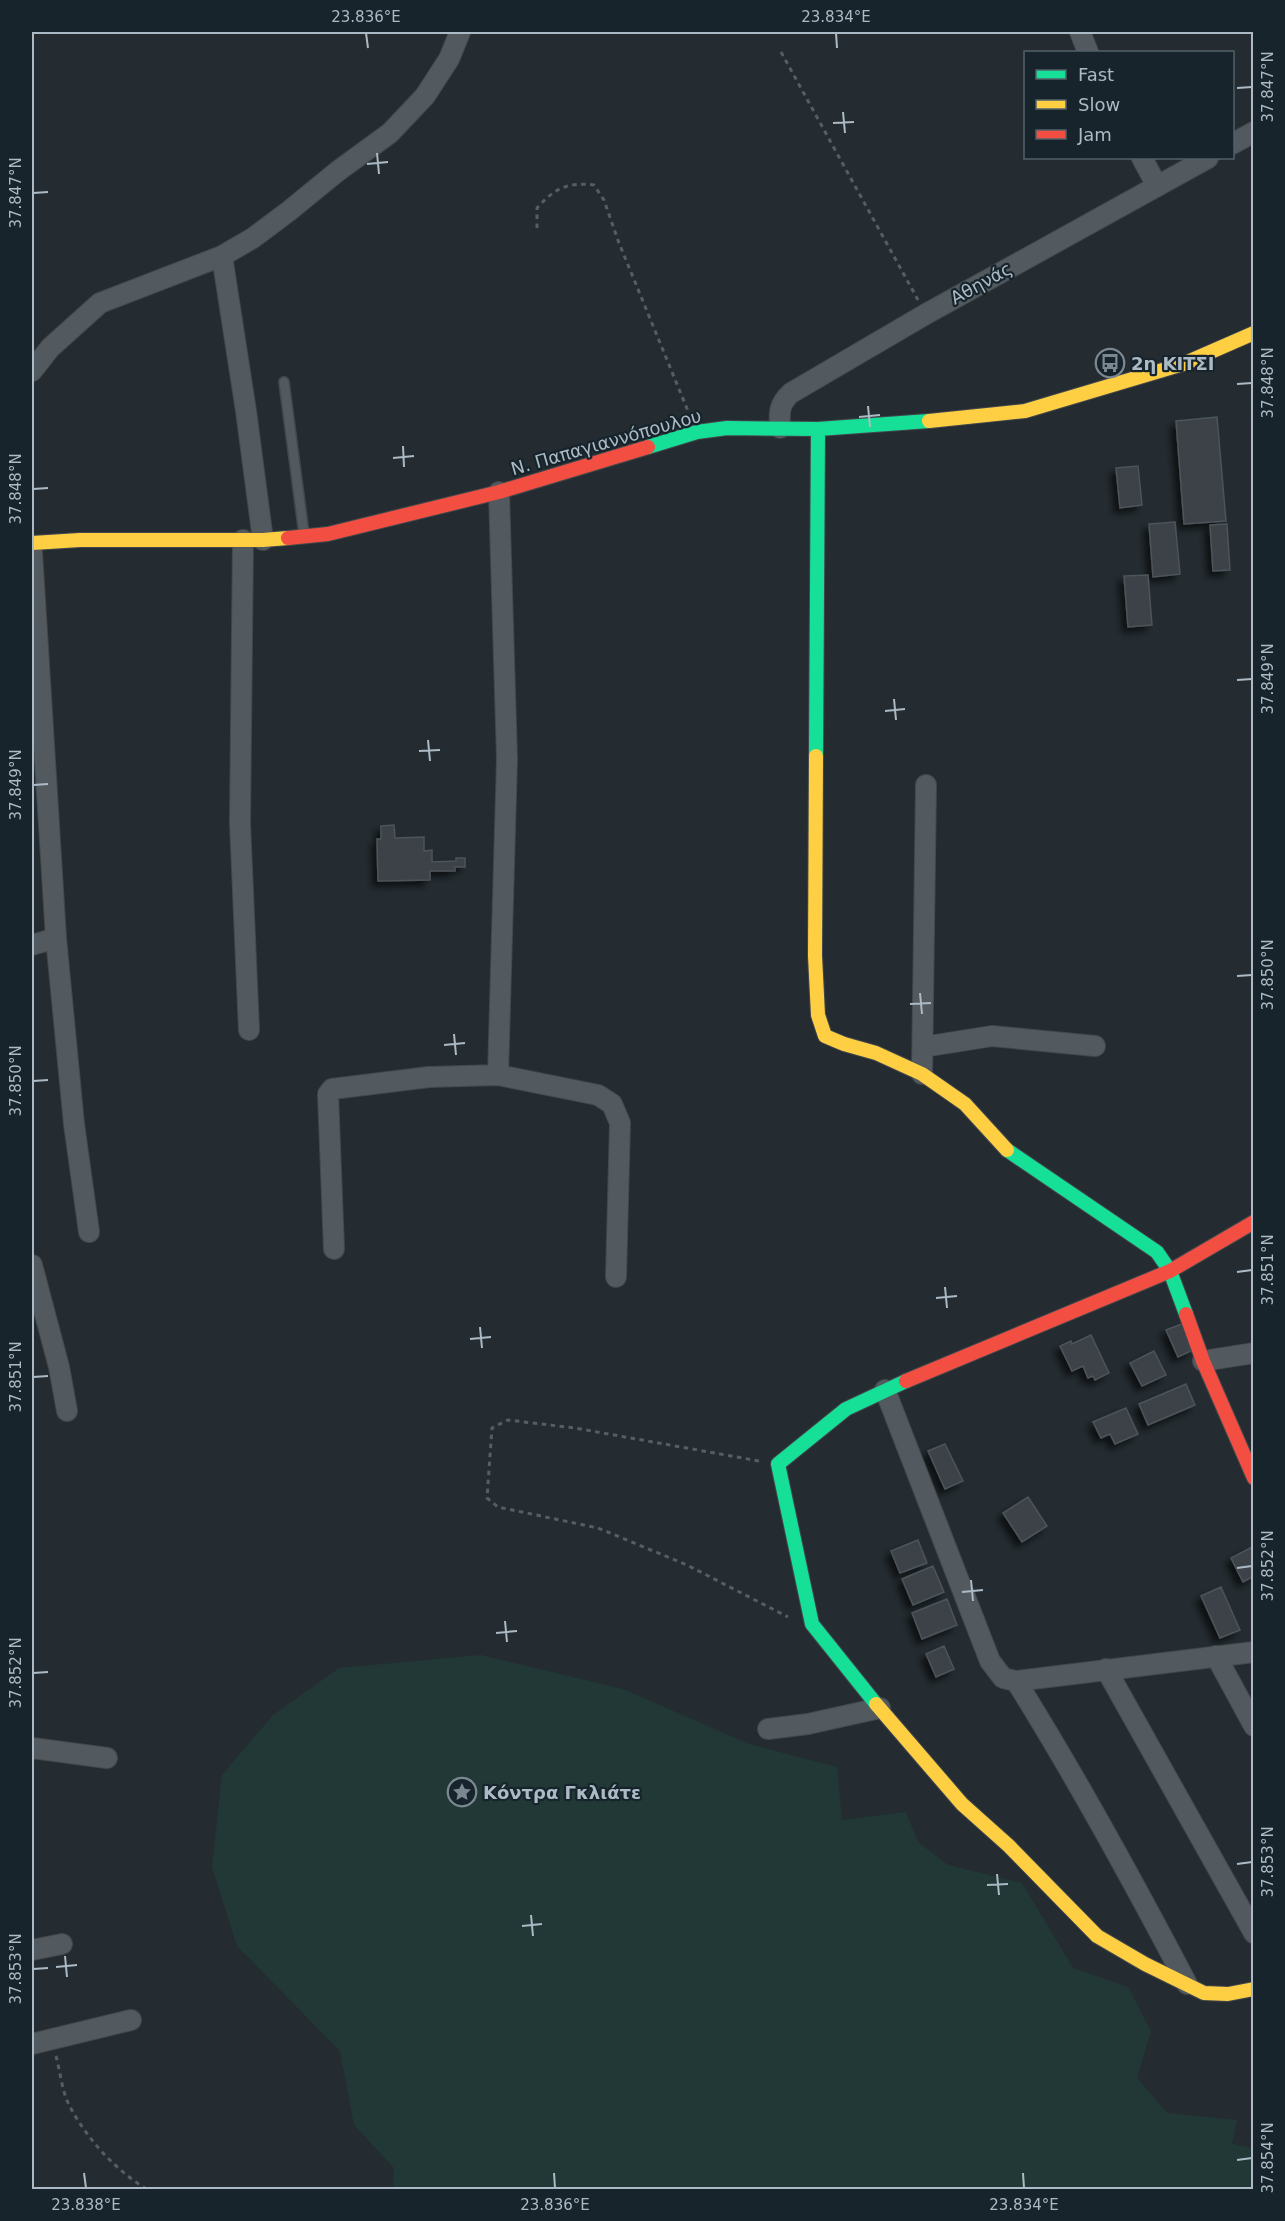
<svg xmlns="http://www.w3.org/2000/svg" width="1285" height="2221" viewBox="0 0 1285 2221" font-family="'DejaVu Sans',sans-serif">
	<defs>
		<filter id="shadow"><feDropShadow dx="-5.5" dy="5.5" stdDeviation="3" flood-color="#0009"/></filter>
	</defs>
	<rect width="100%" height="100%" fill="#242c31"/>
	<path fill="#213837" d="M481,1655l142,34 126,55 88,23 5,53 64,-8 12,30 30,23 74,18 51,85 55,19 23,44 -14,47 30,35 70,7 -5,24 21,4v32l-3,9h-857l1,-21 -40,-43 -14,-74 -103,-105 -25,-79 10,-92 51,-60 66,-47z"/>
	<path fill="#3c4348" stroke="#4b545a" stroke-width="1.5" filter="url(#shadow)" d="M1217,417l9,104 -42,3 -8,-103z
		M1138,466l4,39 -22,3 -4,-40z
		M1175,522l5,52 -27,3 -4,-53z
		M1227,524l3,46 -17,1 -3,-46z
		M1148,575l4,50 -24,2 -4,-51z
		M394,825l1,13 29,-1v14l8,-1v12l24,-1v-3h9v9h-10v4h-25v9l-52,1 -1,-42h4v-13z
		M1182,1324l11,26 -15,7 -12,-27z
		M1091,1335l18,38 -14,7 -2,-4 -5,2 -5,-12 -11,5 -12,-25 11,-5 1,3z
		M1154,1351l12,24 -24,11 -12,-23z
		M1186,1384l9,21 -47,20 -9,-21z
		M1126,1408l12,26 -23,10 -5,-10 -9,4 -8,-16z
		M945,1444l18,37 -18,8 -17,-38z
		M1028,1497l19,29 -25,16 -19,-29z
		M918,1540l9,23 -27,10 -9,-22z
		M1254,1546v30l-11,6 -12,-24z
		M933,1566l11,26 -31,13 -11,-26z
		M1221,1587l19,43 -20,8 -19,-42z
		M947,1599l10,26 -35,14 -10,-26z
		M944,1646l10,23 -18,8 -10,-23z"/>
	<g fill="none" stroke-linecap="round" stroke-linejoin="round">
		<g stroke="#42484c" stroke-width="12">
			<path id="lane" d="M284,382l20,152"/>
		</g>
		<g stroke="#42484c" stroke-width="22">
			<path id="street" d="M1080,32l8,20
				M1232,144l22,-12
				M1142,158l15,28
				M222,256l24,155 17,129
				M32,371l18,-23 50,-45 122,-47 31,-18 36,-27 49,-40 52,-38 35,-37 24,-37 11,-27
				M780,428c-1,-16 -1,-24 11,-35l135,-79 282,-156
				M243,540l-3,283 9,207
				M32,552l24,386 18,186 15,108
				M32,945l24,-7
				M923,1047l69,-11 103,10
				M922,1074l4,-289
				M498,1075l9,-316 -8,-267
				M334,1249l-6,-155 4,-5 97,-12 69,-2 100,20 14,9 8,19 -4,154
				M32,1265l27,102 8,44
				M1203,1361l51,-8
				M885,1390l105,271 13,17 13,3 238,-29
				M1216,1656l38,70
				M1106,1669l148,264
				M1016,1681c62,99 117,200 171,303
				M768,1729l40,-5 72,-16
				M32,1748l75,10
				M32,1950l30,-6
				M32,2044l99,-24"/>
		</g>
		<g stroke="#42484c" stroke-width="16">
			<path id="fast" d="M648,447l49,-15 30,-4 91,1 111,-8
				M816,756l2,-327
				M1007,1150l150,102 13,19 16,43
				M876,1704l-64,-80 -34,-160 68,-55 60,-28"/>
		</g>
		<g stroke="#42484c" stroke-width="16">
			<path id="slow" d="M929,421l96,-10 158,-47 71,-31
				M32,543l48,-3h183l25,-2
				M816,756l-1,200 3,59 7,21 19,8 32,9 46,21 43,30 42,46
				M876,1704l86,100 47,42 88,90 48,28 59,29 24,1 26,-5"/>
		</g>
		<g stroke="#42484c" stroke-width="16">
			<path id="jam" d="M288,538l40,-4 171,-42 149,-45
				M1186,1314l17,47 51,117
				M906,1381l264,-110 84,-49"/>
		</g>
		<path stroke="#565e64" stroke-width="3" stroke-dasharray="4.5 4.5" stroke-linecap="butt" d="M781,52l137,248
			M537,228v-20c18,-20 30,-26 57,-23l10,15 15,43 69,168
			M759,1461l-184,-33 -67,-8 -16,8 -5,70 11,9 100,21 89,37 101,52
			M56,2056c4,15 6,35 13,49 18,34 46,65 79,85"/>
		<use href="#lane" stroke="#525a60" stroke-width="9"/>
		<use href="#street" stroke="#525a60" stroke-width="20"/>
		<use href="#fast" stroke="#16e098" stroke-width="14"/>
		<use href="#slow" stroke="#ffcf43" stroke-width="14"/>
		<use href="#jam" stroke="#f24e42" stroke-width="14"/>
	</g>
	<path fill="none" stroke="#abbac5" stroke-width="2" d="M366,33l2,15M836,33l1,15M1237,88l15,-1M843,112l2,21M833,123l21,-1M377,153l2,21M367,164l21,-2M33,193l15,-1M1237,384l15,-1M868,406l2,21M859,417l21,-2M403,446l1,21M393,458l21,-2M33,489l15,-1M1237,680l15,-1M894,699l2,21M885,711l20,-2M428,740l2,21M419,751l21,-1M33,785l15,-1M1237,976l15,-1M920,993l2,21M910,1004l21,-1M454,1034l2,21M444,1045l21,-2M33,1081l15,-1M1237,1272l15,-2M945,1287l2,21M936,1298l21,-2M480,1327l2,21M470,1339l21,-2M33,1377l15,-1M1237,1568l15,-2M971,1580l2,21M962,1592l21,-2M505,1621l2,21M496,1633l21,-2M33,1673l15,-1M1237,1864l15,-2M997,1874l2,21M987,1885l21,-1M531,1915l2,21M522,1926l20,-2M65,1956l2,21M56,1967l21,-2M33,1969l15,-1M1237,2160l15,-2M84,2173l2,15M554,2173l1,15M1023,2173l1,15"/>
	<defs>
		<g id="bus-ring" transform="scale(1.5)"><circle r="9.5" fill="#17242c" stroke="#7c8891" stroke-width="1.5"/><path d="M-5-6H5V4H4V6H2V4H-2V6H-4V4H-5ZM-3.5-4V0h7V-4ZM-3.5 1.2v1.5H-2V1.2ZM2 1.2v1.5H3.5V1.2Z" fill="#7c8891"/></g>
		<g id="sight-ring" transform="scale(1.5)"><circle r="9.5" fill="#17242c" stroke="#7c8891" stroke-width="1.5"/><path d="M0-6L1.8-2.2L6-1.7L2.9 1.2L3.7 5.4L0 3.3L-3.7 5.4L-2.9 1.2L-6-1.7L-1.8-2.2Z" fill="#7c8891"/></g>
	</defs>
	<g fill-rule="evenodd">
		<use href="#bus-ring" x="1110" y="363"/>
		<use href="#sight-ring" x="462" y="1792"/>
	</g>
	<g text-anchor="middle" dominant-baseline="central" stroke-width="4.5" stroke-linejoin="round" paint-order="stroke">
		<g font-size="18" fill="#abbac5" stroke="#17242c">
			<text transform="translate(981 283) rotate(-29)">Αθηνάς</text>
			<text transform="translate(606 442) rotate(-16)">Ν. Παπαγιαννόπουλου</text>
		</g>
		<g font-size="18" font-weight="bold" fill="#abbac5" stroke="#17242c" text-anchor="start">
			<text x="1131" y="363">2η ΚΙΤΣΙ</text>
			<text x="483" y="1792">Κόντρα Γκλιάτε</text>
		</g>
	</g>
	<rect width="1285" height="2221" fill="none" stroke="#17242c" stroke-width="66"/>
	<rect x="1024" y="51" width="210" height="108" fill="#17242c" stroke="#526069" stroke-width="1.5"/>
	<rect x="1036" y="70" width="30" height="9" fill="#16e098" stroke="#526069" stroke-width="1.5"/>
	<text x="1078" y="81" font-size="18" fill="#abbac5">Fast</text>
	<rect x="1036" y="100" width="30" height="9" fill="#ffcf43" stroke="#526069" stroke-width="1.5"/>
	<text x="1078" y="111" font-size="18" fill="#abbac5">Slow</text>
	<rect x="1036" y="130" width="30" height="9" fill="#f24e42" stroke="#526069" stroke-width="1.5"/>
	<text x="1078" y="141" font-size="18" fill="#abbac5">Jam</text>
	<rect x="33" y="33" width="1219" height="2155" fill="none" stroke="#abbac5" stroke-width="2"/>
	<g font-size="15" text-anchor="middle" fill="#abbac5">
		<text x="366" y="22">23.836°E</text>
		<text x="836" y="22">23.834°E</text>
		<text transform="translate(1268 87) rotate(-90)" y="5">37.847°N</text>
		<text transform="translate(16 193) rotate(-90)" y="5">37.847°N</text>
		<text transform="translate(1268 383) rotate(-90)" y="5">37.848°N</text>
		<text transform="translate(16 489) rotate(-90)" y="5">37.848°N</text>
		<text transform="translate(1268 679) rotate(-90)" y="5">37.849°N</text>
		<text transform="translate(16 785) rotate(-90)" y="5">37.849°N</text>
		<text transform="translate(1268 975) rotate(-90)" y="5">37.850°N</text>
		<text transform="translate(16 1081) rotate(-90)" y="5">37.850°N</text>
		<text transform="translate(1268 1270) rotate(-90)" y="5">37.851°N</text>
		<text transform="translate(16 1377) rotate(-90)" y="5">37.851°N</text>
		<text transform="translate(1268 1566) rotate(-90)" y="5">37.852°N</text>
		<text transform="translate(16 1673) rotate(-90)" y="5">37.852°N</text>
		<text transform="translate(1268 1862) rotate(-90)" y="5">37.853°N</text>
		<text transform="translate(16 1969) rotate(-90)" y="5">37.853°N</text>
		<text transform="translate(1268 2158) rotate(-90)" y="5">37.854°N</text>
		<text x="86" y="2210">23.838°E</text>
		<text x="555" y="2210">23.836°E</text>
		<text x="1024" y="2210">23.834°E</text>
	</g>
</svg>
